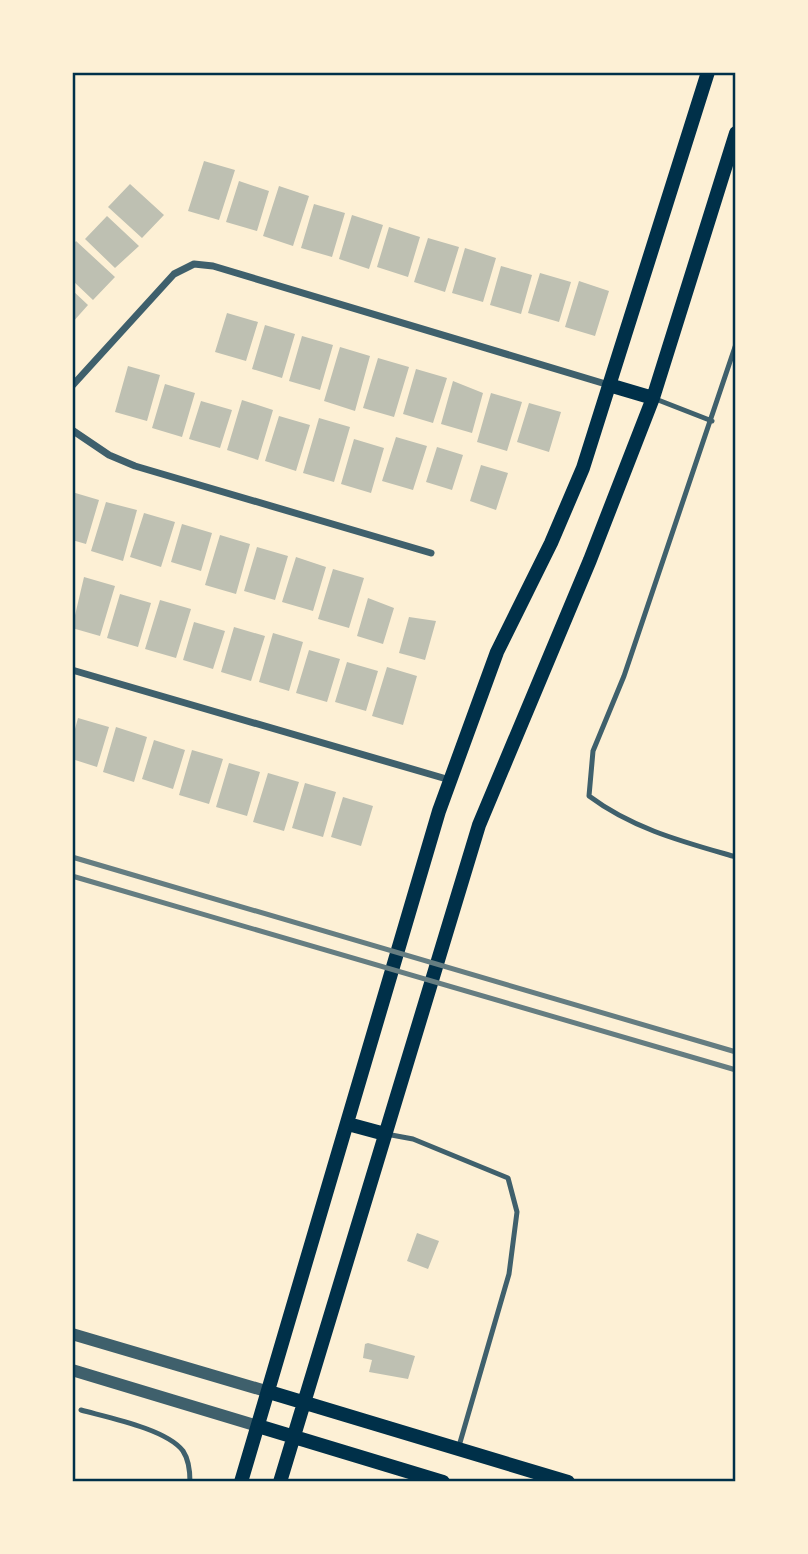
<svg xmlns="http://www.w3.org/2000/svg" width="808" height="1554" viewBox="0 0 808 1554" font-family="'Open Sans',sans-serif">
	<rect width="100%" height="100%" fill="#fdf0d5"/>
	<path fill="#bec0b2" d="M204,161l31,9 -16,50 -31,-9z
		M239,181l30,10 -12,40 -31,-9z
		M130,184l34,31 -22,23 -34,-31z
		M279,186l30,10 -16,50 -30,-10z
		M314,204l31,9 -13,44 -31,-9z
		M352,215l31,10 -14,44 -30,-10z
		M107,216l32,30 -24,22 -30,-29z
		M389,227l31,10 -12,40 -31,-10z
		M428,238l31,9 -14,45 -31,-10z
		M76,241l39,36 -22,23 -21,-20v-34z
		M465,248l31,10 -13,44 -31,-9z
		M501,266l31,9 -11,39 -31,-9z
		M540,273l31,9 -12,40 -31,-9z
		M579,281l30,10 -14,45 -30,-9z
		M72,290l16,15 -16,18z
		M227,313l31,9 -12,39 -31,-9z
		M265,325l30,9 -13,44 -30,-9z
		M302,336l31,9 -13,45 -31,-9z
		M340,347l30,9 -15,55 -31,-10z
		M378,358l31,9 -15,50 -31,-9z
		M128,366l32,9 -13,46 -32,-9z
		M416,369l31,9 -14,45 -30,-9z
		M453,381l30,12 -11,40 -31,-9z
		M165,384l30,9 -13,44 -30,-9z
		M491,393l31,9 -15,49 -30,-9z
		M242,400l31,10 -15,50 -31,-10z
		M201,401l31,9 -12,38 -31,-9z
		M529,403l32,9 -12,40 -32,-10z
		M279,416l31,9 -14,46 -31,-10z
		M319,418l31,9 -16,55 -31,-9z
		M396,437l31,9 -14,44 -31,-9z
		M354,439l30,9 -13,45 -30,-9z
		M437,447l26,8 -11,35 -26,-8z
		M481,465l27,8 -12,37 -26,-9z
		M72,492l27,8 -13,44 -14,-4z
		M106,502l31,8 -14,51 -32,-10z
		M144,513l31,9 -14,45 -31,-10z
		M182,524l30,9 -11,38 -30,-9z
		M220,535l30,9 -14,50 -31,-9z
		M257,547l31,9 -13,44 -31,-9z
		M296,557l30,10 -13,44 -31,-9z
		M333,569l31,9 -15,50 -31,-9z
		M84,577l31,9 -15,50 -28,-8z
		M120,594l31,9 -13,44 -31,-9z
		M368,598l26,10 -11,36 -26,-8z
		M160,600l31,9 -15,49 -31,-9z
		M409,617l27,4 -11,39 -26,-7z
		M194,622l31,9 -12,38 -30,-9z
		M234,627l31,9 -14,45 -30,-9z
		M273,633l30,9 -14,49 -30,-9z
		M309,650l31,9 -13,43 -31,-9z
		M347,662l31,9 -12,40 -31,-9z
		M387,667l30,9 -14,49 -31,-9z
		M78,718l31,9 -12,40 -25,-8v-19z
		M116,727l31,10 -13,45 -31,-10z
		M154,740l31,10 -12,39 -31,-10z
		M192,750l31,9 -14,45 -30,-9z
		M229,763l31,9 -13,44 -31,-9z
		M268,773l31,9 -15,49 -31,-9z
		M305,783l31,9 -13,45 -31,-9z
		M343,797l30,9 -12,40 -30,-9z
		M417,1233l22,8 -11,28 -21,-8z
		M368,1343l47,13 -7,23 -39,-7 3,-12 -9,-2 2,-14z"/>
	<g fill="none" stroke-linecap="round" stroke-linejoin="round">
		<path stroke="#3f606c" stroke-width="5" d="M736,344l-112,332 -31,75 -4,45c44,33 95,46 147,61
			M653,398l59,23
			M386,1134l27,5 95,39 9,34 -8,62 -50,172
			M81,1410c25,7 86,19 102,41 6,9 7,21 7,31"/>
		<path stroke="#3f606c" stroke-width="7" d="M72,386l102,-112 20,-10 19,2 396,119
			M72,430l37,25 26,11 296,87
			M72,670l378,110"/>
		<path stroke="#3f606c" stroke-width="12" d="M72,1334l197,58
			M72,1370l186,56"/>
		<path stroke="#003049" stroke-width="14" d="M609,385l44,13
			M348,1124l37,10
			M269,1392l299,90
			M258,1426l185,56
			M241,1482l198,-671 58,-159 54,-109 32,-75 125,-396
			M280,1482l199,-657 111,-265 63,-162 83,-265"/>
		<path stroke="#657d81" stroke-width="5" d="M72,857l664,195
			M72,876l664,194"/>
	</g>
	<rect width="808" height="1554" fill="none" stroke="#fdf0d5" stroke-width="147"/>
	<rect x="74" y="74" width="660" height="1406" fill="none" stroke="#003049" stroke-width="2.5"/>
</svg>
